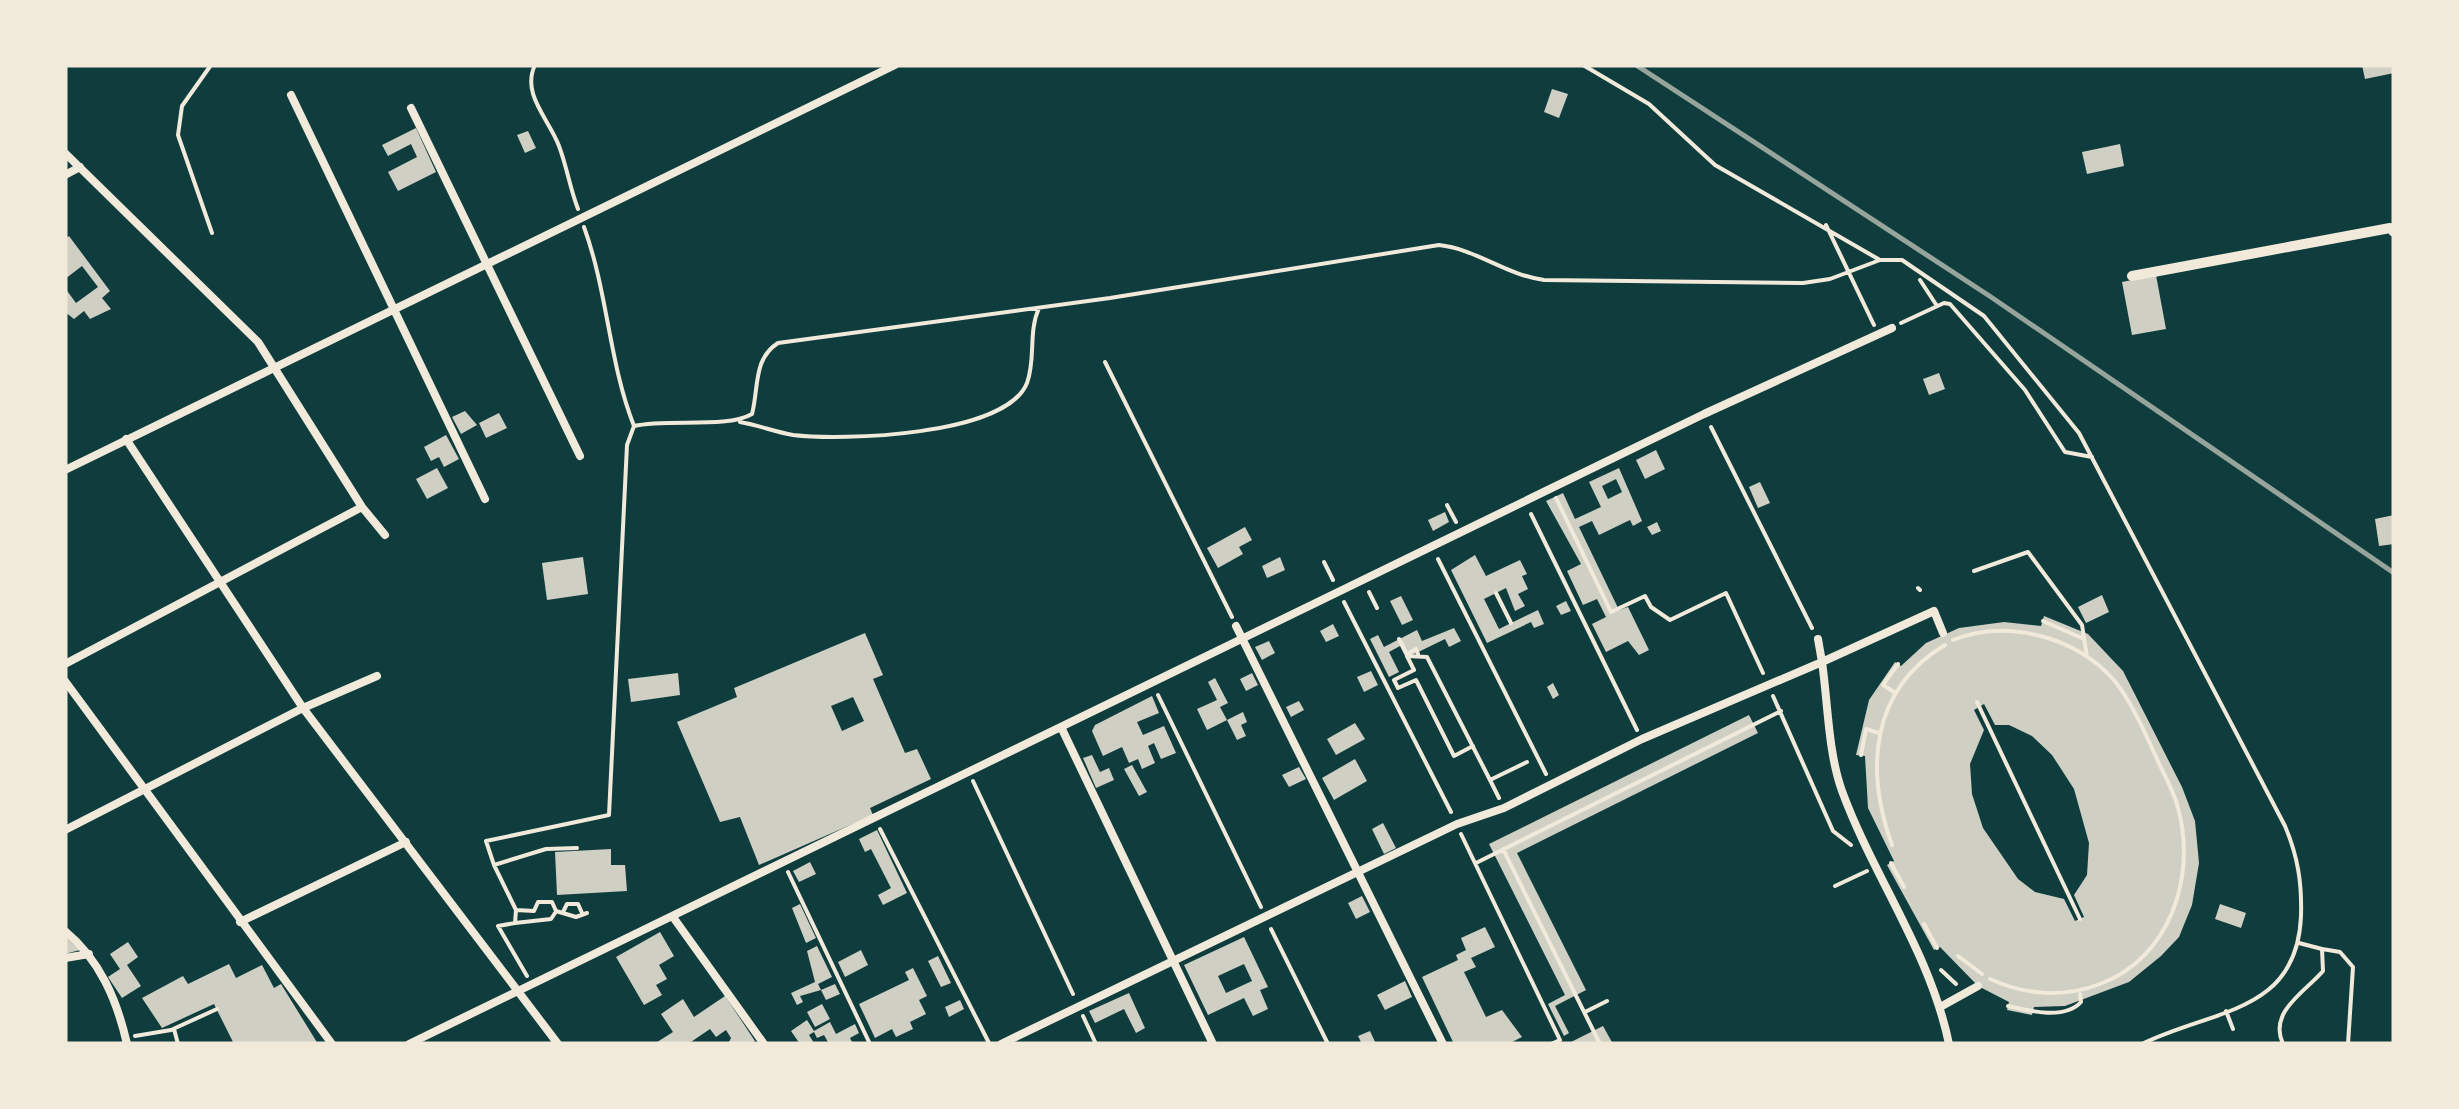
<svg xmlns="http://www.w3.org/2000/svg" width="2459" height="1109" viewBox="0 0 2459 1109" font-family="'Roboto Condensed',sans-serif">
	<rect width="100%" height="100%" fill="#0f3d3e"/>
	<path fill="#cfcfc3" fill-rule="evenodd" d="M2362,65h32v8l-29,6z
		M1552,89l16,5 -9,24 -15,-6z
		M416,128l20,44 -38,19 -10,-19 29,-15 -6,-13 -23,12 -6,-11z
		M528,131l8,17 -11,5 -8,-18z
		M2120,144l4,22 -37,8 -5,-22z
		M69,236l41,55 -8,7 9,11 -21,10 -6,-8 -10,8 -9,-7v-24l11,15 22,-16 -16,-21 -17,13v-40z
		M2156,275l10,54 -34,6 -10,-53z
		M1939,373l6,16 -16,6 -6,-16z
		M465,411l12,14 -16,9 -9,-17z
		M499,413l8,15 -21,10 -7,-15z
		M446,435l13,24 -15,8 -5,-10 -8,4 -7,-14z
		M1656,450l9,19 -20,10 -9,-19z
		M437,468l11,20 -21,11 -11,-20z
		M1619,468l23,53 -9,5 -3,-6 -31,15 -7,-14 -13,6 40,83 9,-3 21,43 -10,5 -11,-14 -22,11 -14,-28 14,-7 -9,-18 -14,6 -16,-34 14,-7 -35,-63 17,-8 12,26 26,-12 -12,-25zM1616,479l6,13 -14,7 -6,-13z
		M1760,482l10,21 -12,5 -9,-21z
		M1445,512l4,10 -16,9 -5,-11z
		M2394,515v29l-15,2 -4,-27z
		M1657,522l4,9 -9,4 -5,-8z
		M1245,527l7,13 -13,7 4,7 -25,14 -11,-20z
		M1475,555l11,21 34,-16 7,14 -5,2 6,13 -10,5 7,12 -10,5 -9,-23 -22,11 15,30 39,-19 6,14 -10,4 -3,-6 -44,21 -36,-73z
		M583,557l5,37 -41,6 -5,-37z
		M1280,557l5,13 -18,8 -5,-12z
		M2102,595l7,17 -23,11 -8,-16z
		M1401,596l12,24 -11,5 -12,-24z
		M1566,601l5,10 -10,4 -5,-9z
		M2044,616l44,18 35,37 59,116 13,34 4,42 -7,42 -13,32 -18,19 -32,26 -64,24 -31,1 -2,8 -25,-5 2,-8 -31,-16 -38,-39 -6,3 -47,-85 7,-4 -26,-53 -3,-52 -9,-1 13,-55 26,-38 6,4 25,-23 33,-15 45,-6 37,4zM1984,704l11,21h14l23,11 20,19 22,34 15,54 -2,32 -13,20 10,22 -9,4 -11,-22 -29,-7 -17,-13 -35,-51 -11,-34 -2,-30 14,-34 -10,-20z
		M1333,624l6,12 -13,6 -6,-11z
		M1454,628l7,13 -12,6 -4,-8 -39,19 -6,-12 -11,6 10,20 -10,5 -19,-38 8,-4 6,12 33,-17 5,11z
		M865,633l18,42 -10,4 32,74 12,-4 14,30 -61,29 3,7 -114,50 -19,-48 -20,5 -43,-100 60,-25 -3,-9zM853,697l11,24 -22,10 -11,-25z
		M1269,641l6,12 -13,7 -7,-13z
		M1371,671l7,14 -14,7 -7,-15z
		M678,673l2,22 -49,7 -3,-23z
		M1252,673l6,12 -12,6 -6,-12z
		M1215,678l13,25 -8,4 7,13 -20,10 -10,-21 20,-9 -9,-18z
		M1553,683l6,12 -6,4 -6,-12z
		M1152,696l7,17 -22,9 6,13 21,-9 12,27 -15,6 -7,-16 -6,3 7,17 -13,6 -4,-10 -9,4 -7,-16 -19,9 -11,-25 3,-6z
		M1299,701l5,9 -13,7 -5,-10z
		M1243,712l4,10 -6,3 5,11 -9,4 -10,-20z
		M1749,715l9,18 -241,120 69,137 -31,16 14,27 -5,3 -16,-32 17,-9 -76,-151z
		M1355,723l10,16 -29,16 -9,-16z
		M1092,755l8,17 9,-4 5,12 -18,8 -13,-30z
		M1355,759l12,22 -33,19 -12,-22z
		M1132,765l15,27 -8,4 -15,-27z
		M1299,767l7,12 -17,8 -7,-12z
		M1383,823l13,25 -12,6 -12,-25z
		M877,830l30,63 -24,12 -5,-10 13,-7 -20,-39 -6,3 -6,-13z
		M611,849v16h14l2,26 -70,4 -2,-43z
		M810,862l6,12 -17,8 -6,-11z
		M1362,896l8,16 -14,7 -8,-16z
		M800,904l16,34 -10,5 -14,-35z
		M2220,904l26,9 -5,15 -26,-9z
		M1485,927l10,20 -24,11 5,9 -12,5 22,45 16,-7 20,27 -14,7h-54l-32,-67 36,-17 -2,-5 10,-5 -5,-12z
		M660,932l14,24 -15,9 8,14 -11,6 6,10 -18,10 -28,-48z
		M65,936l15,14 -15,4z
		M1244,937l24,50 -8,3 8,19 -15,7 -9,-18 -36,17 -24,-50zM1244,964l8,17 -26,12 -8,-17z
		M128,942l10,15 -11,8 14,21 -19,12 -14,-21 12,-8 -10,-15z
		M817,946l15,31 -14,7 3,6 -21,6 3,6 -6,3 -6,-12 24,-11 -8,-31z
		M861,950l7,15 -23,12 -7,-15z
		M938,956l13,27 -10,4 -13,-26z
		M229,964l7,14 26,-13 12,23 7,-4 37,60h-84l-20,-40 -52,24 -20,-30 41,-22 5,8z
		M913,968l14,28 -8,4 7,14 -16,8 3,7 -17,8 -4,-8 -17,9 -16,-34 50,-24 -4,-8z
		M1405,981l7,16 -27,13 -8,-15z
		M835,984l5,10 -14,6 -5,-10z
		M1129,993l16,35 -9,5 -12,-24 -29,14 -6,-12z
		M725,996l30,45 -4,3h-23l3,-6 -5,-8 -10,7 -6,-8 -22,15h-34l19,-12 -12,-18 22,-15 11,18z
		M960,1000l4,9 -15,8 -4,-10z
		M822,1004l8,15 -15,8 -8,-15z
		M807,1020l7,11 16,-9 6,12 19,-10 4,9 -9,5 3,6h-24l-5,-9 -7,3 -3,-6 -5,3 5,8 -14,1 -9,-13z
		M1603,1026l10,18h-46z
		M1370,1031l6,13h-14l-4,-8z"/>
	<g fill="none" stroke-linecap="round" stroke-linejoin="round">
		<path stroke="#f1e9da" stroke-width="4" d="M145,65h33
			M211,65l-29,41 -4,29 34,98
			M535,65c-14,29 14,54 24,81 8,21 11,43 19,63
			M1583,65l66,39 66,61 165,95
			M1826,225l48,100
			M584,227c24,66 25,136 50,199
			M1920,280l17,26
			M1901,323l43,-20 6,1 75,86 40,62 27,5
			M1105,362l127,255
			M740,422c18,3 35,10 53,13 48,6 213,1 234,-52 9,-24 1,-51 12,-75
			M1711,427l101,201
			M1556,498l55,114 34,-16 6,11 19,13 56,-27 37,80
			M1447,505l9,17
			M1531,514l106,216
			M1438,559l108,215
			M1324,562l9,18
			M1974,571l54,-19 54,73 5,32
			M1918,588l2,2
			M1369,592l8,16
			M1496,593l15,30
			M1344,602l107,210
			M2043,621l41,18
			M1399,639l8,15 9,-5 2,5
			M1953,640c54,-21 121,-4 160,39 18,21 32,54 44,80 7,16 17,32 21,49 19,68 -8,150 -78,176 -36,14 -75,11 -110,-5
			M1894,692l-11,-7 15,-21
			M1158,695l103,212
			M1773,696l60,135 18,14
			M1977,702l103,217
			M1473,746l-19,10 -38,-76 -18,8 -4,-8 20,-10 -7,-14 20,1 63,123 37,-18
			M1861,755l5,-26 13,4
			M1490,780l9,18
			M973,781l100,213
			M880,829l109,214
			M1461,834l99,206 -9,4
			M1892,845c-27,-75 -22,-155 53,-200
			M1503,849l97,195
			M1476,863l305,-152
			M1891,863l13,24
			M494,865l-8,-24 123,-26 18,-370 7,-19c34,-8 92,3 118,-12 7,-27 1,-55 26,-71l332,-45 329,-53c37,4 67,30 105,35l259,3 27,-4 50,-19h22l82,56 95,117 206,393c13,31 17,57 16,90 -4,98 -88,93 -159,128
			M788,872l82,172
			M1835,886l32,-15
			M516,910l18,1 4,-9h14l4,9 20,6 11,-4
			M563,912l4,-8h11l4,9
			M515,923l36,-4 4,-6
			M1924,924l13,24
			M1271,929l57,115
			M2322,949l18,3 13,15 -5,77
			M1958,956l24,18
			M1941,970l15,14
			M527,976l-29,-50 17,-3 1,-13 -22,-45 52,-16 31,-1
			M2008,1006c21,5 57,14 73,-4l-1,-8
			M2226,1011l7,18
			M1585,1012l22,-11
			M1083,1016l13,28
			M174,1029l4,15
			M135,1036l36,-6 46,-21
			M2283,1044c-15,-32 22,-52 40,-73l-1,-22 -23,-6"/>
		<path stroke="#f1e9da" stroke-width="8" d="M291,95l194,404
			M411,108l169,348
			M65,153l193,189 104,165 23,28
			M65,175l15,-8
			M126,439l177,269 255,336
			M65,470l830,-405
			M1236,626l207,418
			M1943,633l-9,-22 -112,51c6,41 6,90 20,129 32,87 88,161 107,253
			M65,664l297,-157
			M65,681l267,363
			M1061,727l152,317
			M65,830l238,-122 74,-32
			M673,917l91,127
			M240,922l166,-80
			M65,931c35,29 52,69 62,113
			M65,958l24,-4
			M1942,1006l36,-20
			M409,1044l1295,-630 188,-86
			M1001,1044l456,-220 47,-16 138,-69 180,-77 -4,-23"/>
		<path stroke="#f1e9da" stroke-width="10" d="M2132,276l258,-48 4,4"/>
		<path stroke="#97a49c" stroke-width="5" d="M1636,65l355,232 403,276"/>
	</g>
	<rect width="2459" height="1109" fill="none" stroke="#f1e9da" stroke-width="135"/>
</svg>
